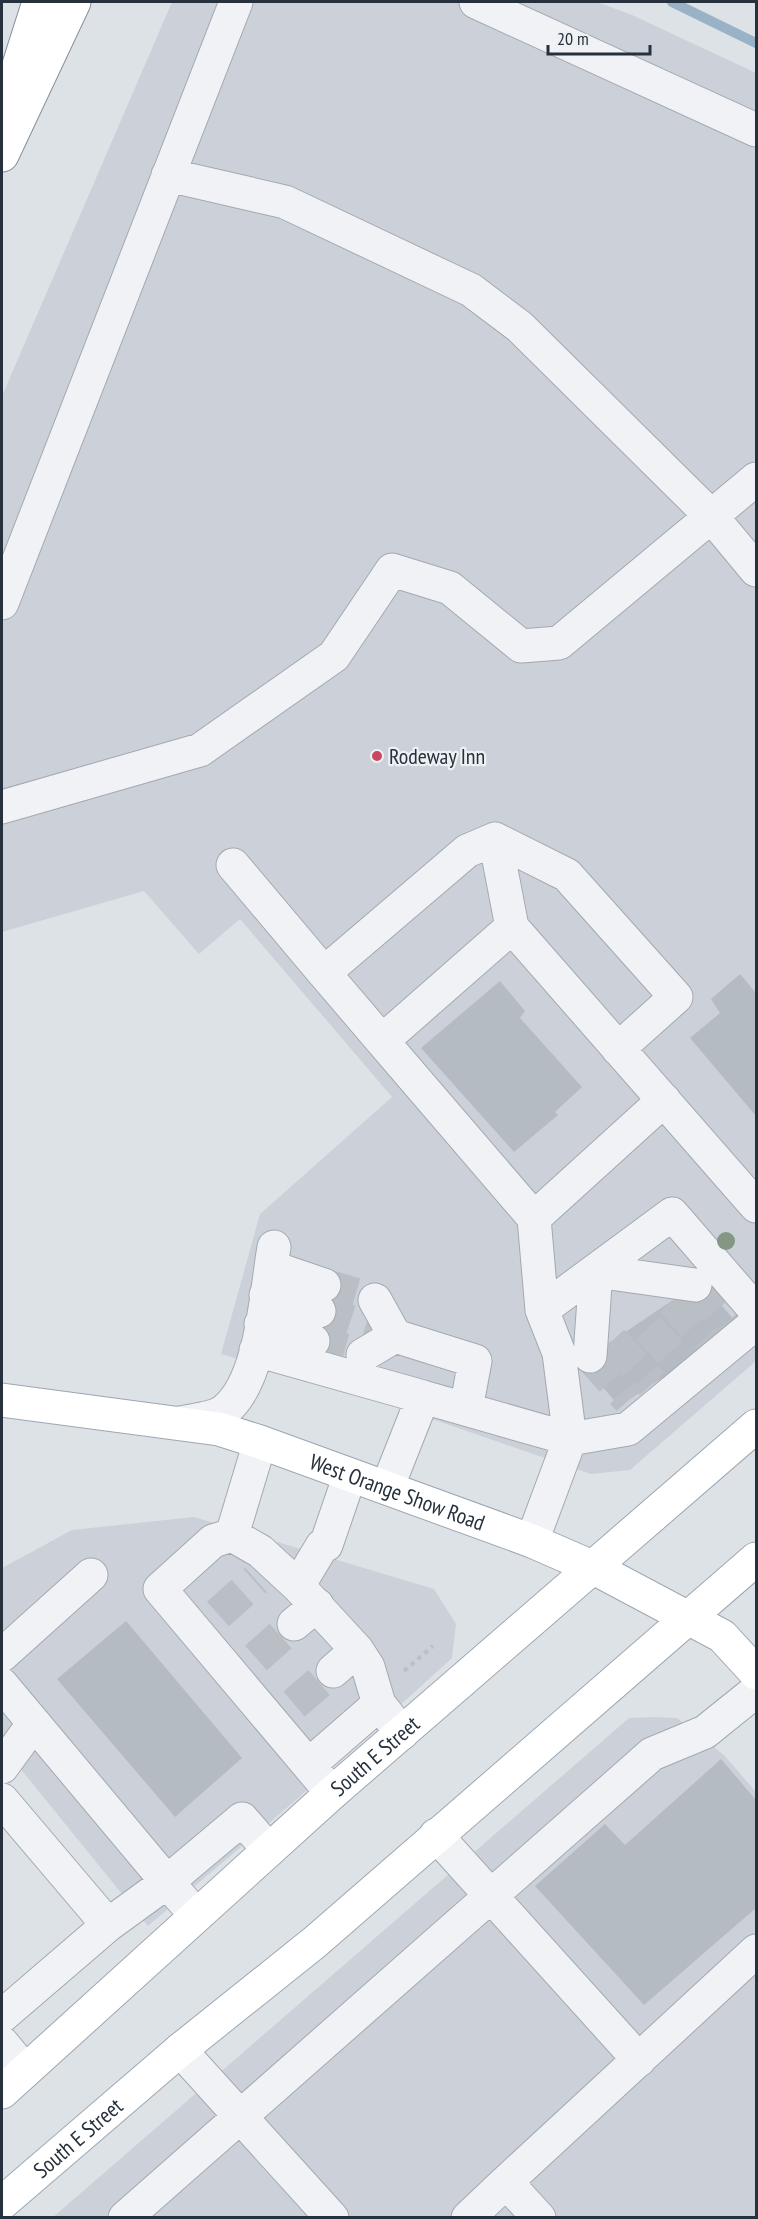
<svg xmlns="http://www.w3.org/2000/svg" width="758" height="2219" viewBox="0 0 758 2219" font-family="'PT Sans Narrow',sans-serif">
	<rect width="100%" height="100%" fill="#dde2e7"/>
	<path fill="#ccd1d9" d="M172,2h425l35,13 124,58v1288l-126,109 -39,4 -246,-85 -124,-35 39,-140 132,-117 -152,-178 -41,35 -55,-63 -142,41v-536z
		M194,1517l240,72 22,35 -4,34 -155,141 -149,127 -146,-180v-178l70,-38z
		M655,1717l22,1 47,37 32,37v425l-704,1 577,-500z"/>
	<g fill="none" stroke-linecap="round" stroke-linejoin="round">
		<path stroke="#99b2c6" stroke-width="10" d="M672,2l84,41"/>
	</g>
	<path fill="#b5bbc3" d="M740,974l16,19v123l-66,-78 30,-25 -9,-14z
		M500,981l25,30 -5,7 62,69 -27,25 3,3 -44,37 -93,-104z
		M701,1281l39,46 -121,79 -38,-44z
		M126,1621l116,137 -67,59 -118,-138z
		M721,1759l35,41v108l-112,97 -109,-119 70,-62 20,21z"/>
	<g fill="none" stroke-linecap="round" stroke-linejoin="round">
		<path stroke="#b9bfc5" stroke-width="33" stroke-dasharray="33 16" stroke-linecap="butt" d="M324,1285l51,15
			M695,1285l35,41
			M672,1301l40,44
			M319,1311l52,17
			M648,1328l34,37
			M313,1341l50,14
			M612,1341l40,43
			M590,1356l39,44
			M218,1614l38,-34
			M256,1658l38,-34
			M294,1704l39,-33"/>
		<g stroke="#a3a9b1" stroke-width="35">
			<path id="minor" d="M476,2l280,128
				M168,175l117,27 186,88 49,37 192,190 44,53
				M2,603l234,-601
				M2,807l198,-57 134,-94 58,-86 58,18 71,58 38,-3 197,-164
				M495,839l17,88
				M233,865l91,108 143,-122 28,-12 72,36 109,122 -58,52
				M324,973l58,68
				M534,1218l-152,-177 130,-114 244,279
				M271,1267l53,18
				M596,1271l99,14
				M266,1295l53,16
				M375,1300l20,36 80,25 -9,48
				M542,1310l130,-96 84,97
				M261,1324l52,17
				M256,1350l167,47
				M363,1355l32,-19
				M590,1356l6,-85
				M180,1423c12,-3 34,-4 44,-12 38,-29 42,-118 50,-164
				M260,1442l-28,93 -19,6 -53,48 172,204
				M350,1475l-24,70 -4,1 -24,40 59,64 11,17 11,37 23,29
				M387,1488l36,-91 147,42 58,-10 128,-106
				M232,1535l28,16 38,35
				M532,1541l38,-102 -11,-86 -17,-43 -8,-92 130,-118
				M294,1624l23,-19
				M2,1655l89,-80
				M333,1671l24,-21
				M2,1685l165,197 -59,43
				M310,1764l69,-60
				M2,1767l32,-44
				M2,1800l106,125 -106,91
				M436,1835l203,225
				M196,1915l-29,-33 75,-63 27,31
				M2,2043l23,28
				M180,2050l152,168
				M506,2182l250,-231
				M125,2218l527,-464 53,-22 51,-41
				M468,2218l38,-36 33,36"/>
		</g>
		<g stroke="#9da7b2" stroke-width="35">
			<g id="major">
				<path id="s1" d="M2,1400l217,29 41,13 272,99 62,27 128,68 34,37"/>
				<path id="s2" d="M2,2092l330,-299 424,-367"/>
				<path id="s3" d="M2,2203l178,-153 135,-108 441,-383"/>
			</g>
		</g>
		<g stroke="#85909d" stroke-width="35">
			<path id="highway" d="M6,106l33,-104
				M2,155l72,-153"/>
		</g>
		<path stroke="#bcc0c5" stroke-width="4" stroke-dasharray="4.5 4.5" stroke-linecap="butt" d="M404,1671l29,-25"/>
		<use href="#minor" stroke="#f0f2f5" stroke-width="33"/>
		<use href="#major" stroke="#fff" stroke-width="33"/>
		<use href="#highway" stroke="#fff" stroke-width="33"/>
	</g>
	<circle fill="#869685" cx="726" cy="1241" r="9"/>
	<circle fill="#c94663" stroke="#edf1f4" stroke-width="2" cx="377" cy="756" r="6"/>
	<g text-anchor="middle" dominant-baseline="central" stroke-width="4.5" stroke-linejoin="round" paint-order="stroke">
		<g font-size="22" fill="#27313d" stroke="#edf1f4" text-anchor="start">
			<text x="389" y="756">Rodeway Inn</text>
		</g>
		<g font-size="22" fill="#27313d" stroke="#edf1f4">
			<text stroke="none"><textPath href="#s1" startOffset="408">West Orange Show Road</textPath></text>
			<text stroke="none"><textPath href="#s2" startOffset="502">South E Street</textPath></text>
			<text stroke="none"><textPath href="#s3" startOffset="100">South E Street</textPath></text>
		</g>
	</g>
	<rect width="758" height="2219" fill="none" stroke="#27313d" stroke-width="6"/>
	<path d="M548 45v9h102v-9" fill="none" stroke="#27313d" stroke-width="3"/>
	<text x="557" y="45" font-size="18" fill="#27313d" stroke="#edf1f4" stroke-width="4.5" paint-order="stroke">20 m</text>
</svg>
